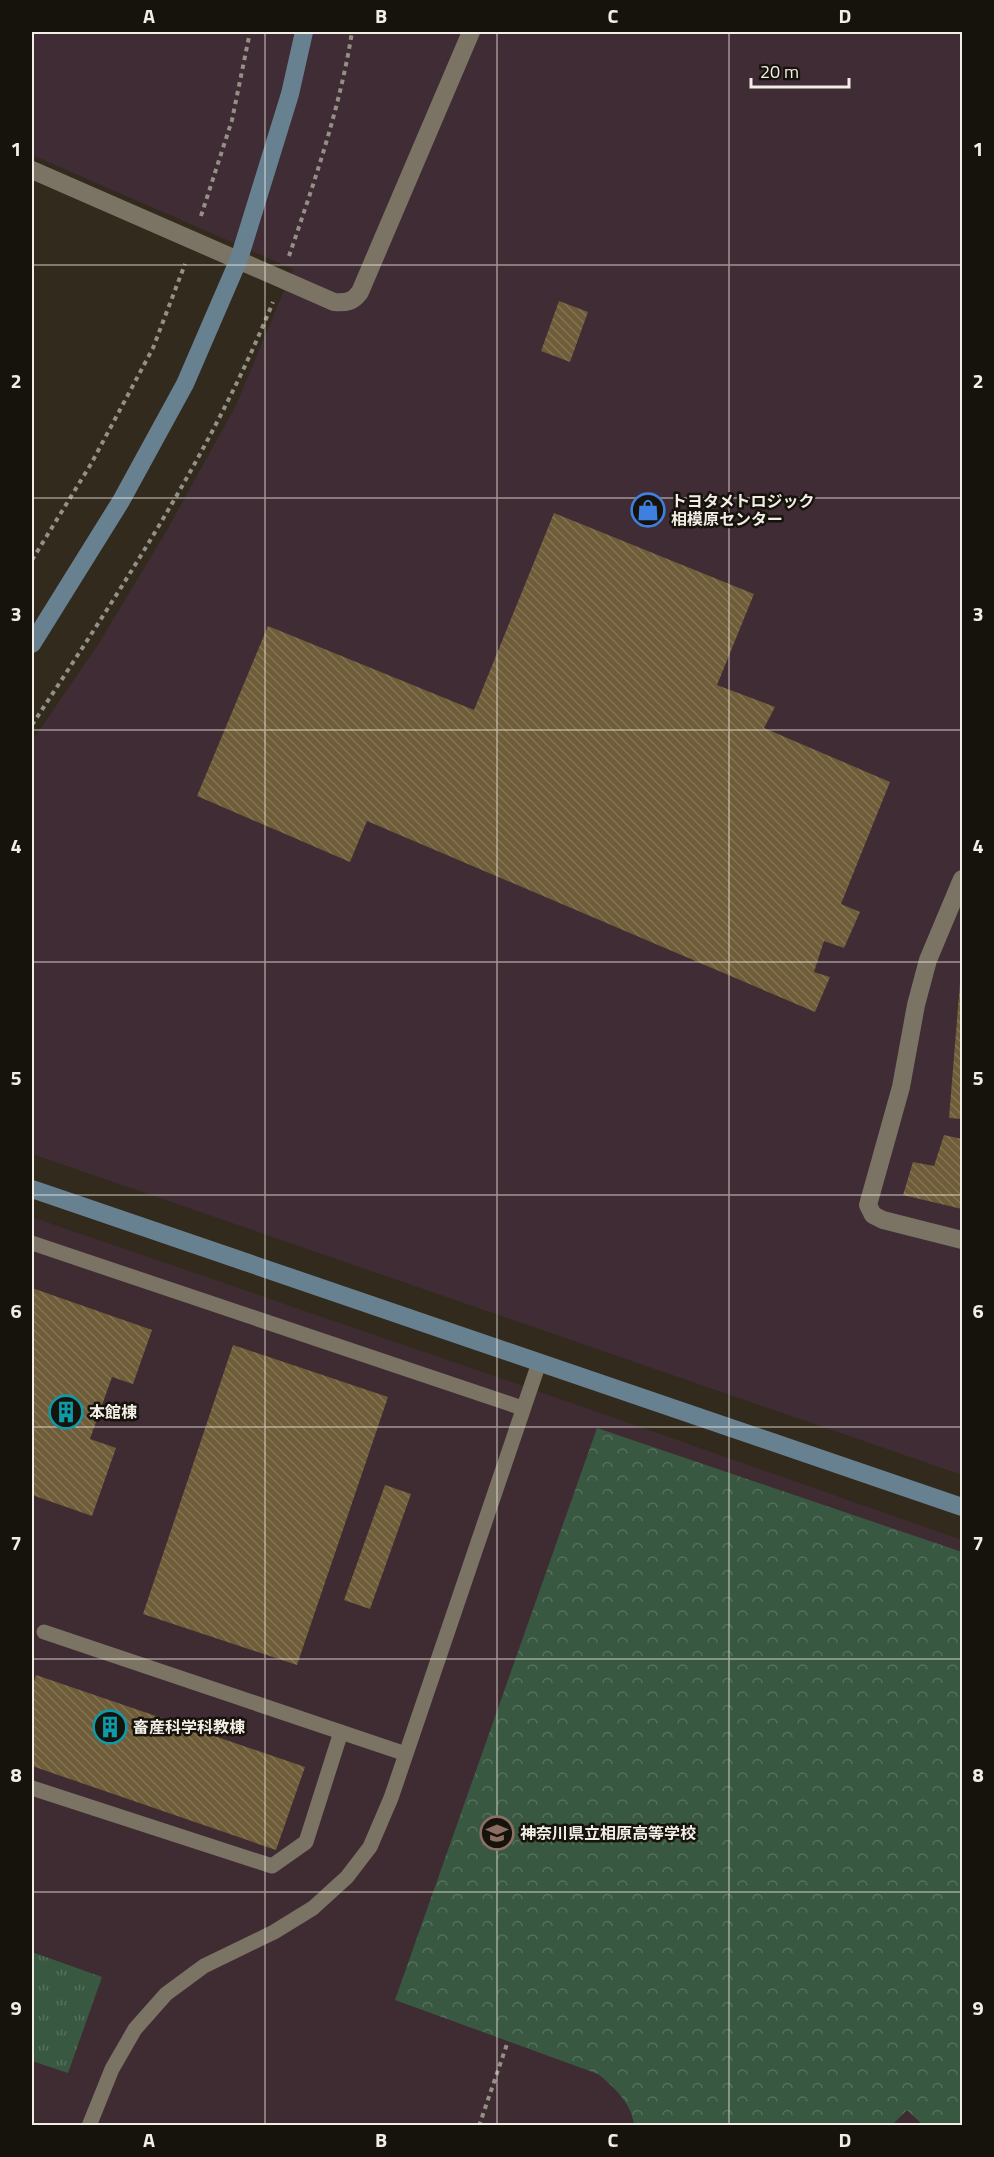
<svg xmlns="http://www.w3.org/2000/svg" width="994" height="2157" viewBox="0 0 994 2157" font-family="'Titillium Web','Noto Sans JP',sans-serif">
	<defs>
		<pattern id="grass-tufts" width="24" height="20" patternUnits="userSpaceOnUse" patternTransform="scale(1.5)"><rect width="24" height="20" fill="#385841"/><path d="M3 7l-1-3M5 7V3M7 7l1-3M15 17l-1-3M17 17v-4M19 17l1-3" fill="none" stroke="#55705c"/></pattern>
		<pattern id="park-crowns" width="20" height="18" patternUnits="userSpaceOnUse" patternTransform="scale(1.5)"><rect width="20" height="18" fill="#385841"/><path d="M2 6a3 3 0 1 1 6 0M12 15a3 3 0 1 1 6 0" fill="none" stroke="#55705c"/></pattern>
		<pattern id="building-back-hatch" width="6" height="6" patternUnits="userSpaceOnUse" patternTransform="scale(1.5)"><rect width="6" height="6" fill="#6f5c38"/><path d="M-1 5l2 2M0 0l6 6M5-1l2 2" fill="none" stroke="#847455"/></pattern>
	</defs>
	<rect width="100%" height="100%" fill="#312a1d"/>
	<path fill="#3f2c34" d="M32,32h930v1443l-930,-321v-413l67,-98 68,-113 69,-125 57,-136 -261,-114z"/>
	<path fill="#3f2c33" d="M32,1217l497,171 433,152v585l-930,1z"/>
	<path fill="url(#grass-tufts)" d="M32,1952l70,25 -34,96 -36,-12z"/>
	<path fill="url(#park-crowns)" d="M597,1428l365,124v573h-39l-16,-15 -15,15h-258c-2,-21 -20,-38 -36,-51l-203,-74z"/>
	<path fill="url(#building-back-hatch)" d="M559,301l29,11 -18,50 -29,-11z
		M554,513l200,81 -37,91 58,22 -11,21 126,54 -49,122 19,8 -16,36 -20,-7 -10,31 16,5 -15,35 -448,-191 -17,41 -153,-66 71,-170 206,84z
		M960,983h2v136l-13,-1z
		M944,1135l18,4v70l-59,-14 10,-33 21,4z
		M32,1288l120,42 -19,54 -21,-7 -22,62 26,9 -24,68 -60,-21z
		M233,1345l155,52 -91,268 -154,-51z
		M385,1485l26,9 -41,115 -26,-9z
		M36,1675l269,92 -29,83 -244,-84v-78z"/>
	<g fill="none" stroke-linecap="round" stroke-linejoin="round">
		<path stroke="#959085" stroke-width="4" stroke-dasharray="4.5 4.5" stroke-linecap="butt" d="M201,216l31,-96 18,-88
			M289,256c25,-73 51,-148 63,-224
			M32,560l59,-96 62,-116 32,-84
			M32,725c89,-136 179,-271 241,-423
			M479,2126l29,-85"/>
		<path stroke="#7b7364" stroke-width="15" d="M32,1243l490,165
			M44,1632l362,122
			M32,1788l240,78 34,-24 35,-110
			M89,2126l23,-57 23,-40 31,-35 38,-28 70,-34 39,-24 34,-31 23,-30 21,-49 148,-435"/>
		<path stroke="#7b7364" stroke-width="18" d="M32,170l302,132c12,1 19,0 26,-10l111,-260
			M962,879l-34,81 -12,45 -15,82 -33,118 5,10 10,5 79,20"/>
		<path stroke="#688191" stroke-width="18" d="M32,644l89,-143 64,-117 54,-125 51,-165 14,-62
			M32,1189l930,318"/>
	</g>
	<path fill="none" stroke="#f2ede5" stroke-width="1.5" stroke-opacity="0.55" d="M265,32v2094M497,32v2094M729,32v2094M32,265h930M32,498h930M32,730h930M32,962h930M32,1195h930M32,1427h930M32,1659h930M32,1892h930"/>
	<defs>
		<g id="shop-ring" transform="scale(1.725)"><circle r="9.5" fill="#16130d" stroke="#3f7fe0" stroke-width="1.5"/><path d="M-5-2.5h2.3a2.7 3.5 0 0 1 5.4 0H5L5.5 6h-11ZM-1.5-2.5h3a1.5 2.3 0 0 0-3 0Z" fill="#3f7fe0"/></g>
		<g id="building-ring" transform="scale(1.725)"><circle r="9.5" fill="#16130d" stroke="#0f9aa8" stroke-width="1.5"/><path d="M-4-6H4V6H1V3H-1V6H-4ZM-2.5-4.3h1.7v1.8h-1.7ZM.8-4.3h1.7v1.8H.8ZM-2.5-1h1.7V.8h-1.7ZM.8-1h1.7V.8H.8Z" fill="#0f9aa8"/></g>
		<g id="school-ring" transform="scale(1.725)"><circle r="9.5" fill="#16130d" stroke="#8d6e63" stroke-width="1.5"/><path d="M0-5L7-2L0 1L-7-2ZM-4 1L0 2.5L4 1V4Q0 6-4 4Z" fill="#8d6e63"/></g>
	</defs>
	<g fill-rule="evenodd">
		<use href="#shop-ring" x="648" y="510"/>
		<use href="#building-ring" x="66" y="1412"/>
		<use href="#building-ring" x="110" y="1727"/>
		<use href="#school-ring" x="497" y="1833"/>
	</g>
	<g text-anchor="middle" dominant-baseline="central" stroke-width="5" stroke-linejoin="round" paint-order="stroke">
		<g font-size="16" font-weight="bold" fill="#f2ede5" stroke="#16130d" text-anchor="start">
			<text x="671" y="501">トヨタメトロジック<tspan x="671" dy="18">相模原センター</tspan></text>
			<text x="89" y="1412">本館棟</text>
			<text x="133" y="1727">畜産科学科教棟</text>
			<text x="520" y="1833">神奈川県立相原高等学校</text>
		</g>
	</g>
	<rect width="994" height="2157" fill="none" stroke="#16130d" stroke-width="66"/>
	<path d="M751 78v9h98v-9" fill="none" stroke="#f2ede5" stroke-width="3"/>
	<text x="760" y="78" font-size="18" fill="#f2ede5" stroke="#16130d" stroke-width="4.5" paint-order="stroke">20 m</text>
	<rect x="33" y="33" width="928" height="2091" fill="none" stroke="#f2ede5" stroke-width="2"/>
	<g font-size="20" text-anchor="middle" font-weight="bold" fill="#f2ede5">
		<text x="149" y="23">A</text>
		<text x="381" y="23">B</text>
		<text x="613" y="23">C</text>
		<text x="845" y="23">D</text>
		<text x="16" y="156">1</text>
		<text x="978" y="156">1</text>
		<text x="16" y="388">2</text>
		<text x="978" y="388">2</text>
		<text x="16" y="621">3</text>
		<text x="978" y="621">3</text>
		<text x="16" y="853">4</text>
		<text x="978" y="853">4</text>
		<text x="16" y="1085">5</text>
		<text x="978" y="1085">5</text>
		<text x="16" y="1318">6</text>
		<text x="978" y="1318">6</text>
		<text x="16" y="1550">7</text>
		<text x="978" y="1550">7</text>
		<text x="16" y="1782">8</text>
		<text x="978" y="1782">8</text>
		<text x="16" y="2015">9</text>
		<text x="978" y="2015">9</text>
		<text x="149" y="2147">A</text>
		<text x="381" y="2147">B</text>
		<text x="613" y="2147">C</text>
		<text x="845" y="2147">D</text>
	</g>
</svg>
